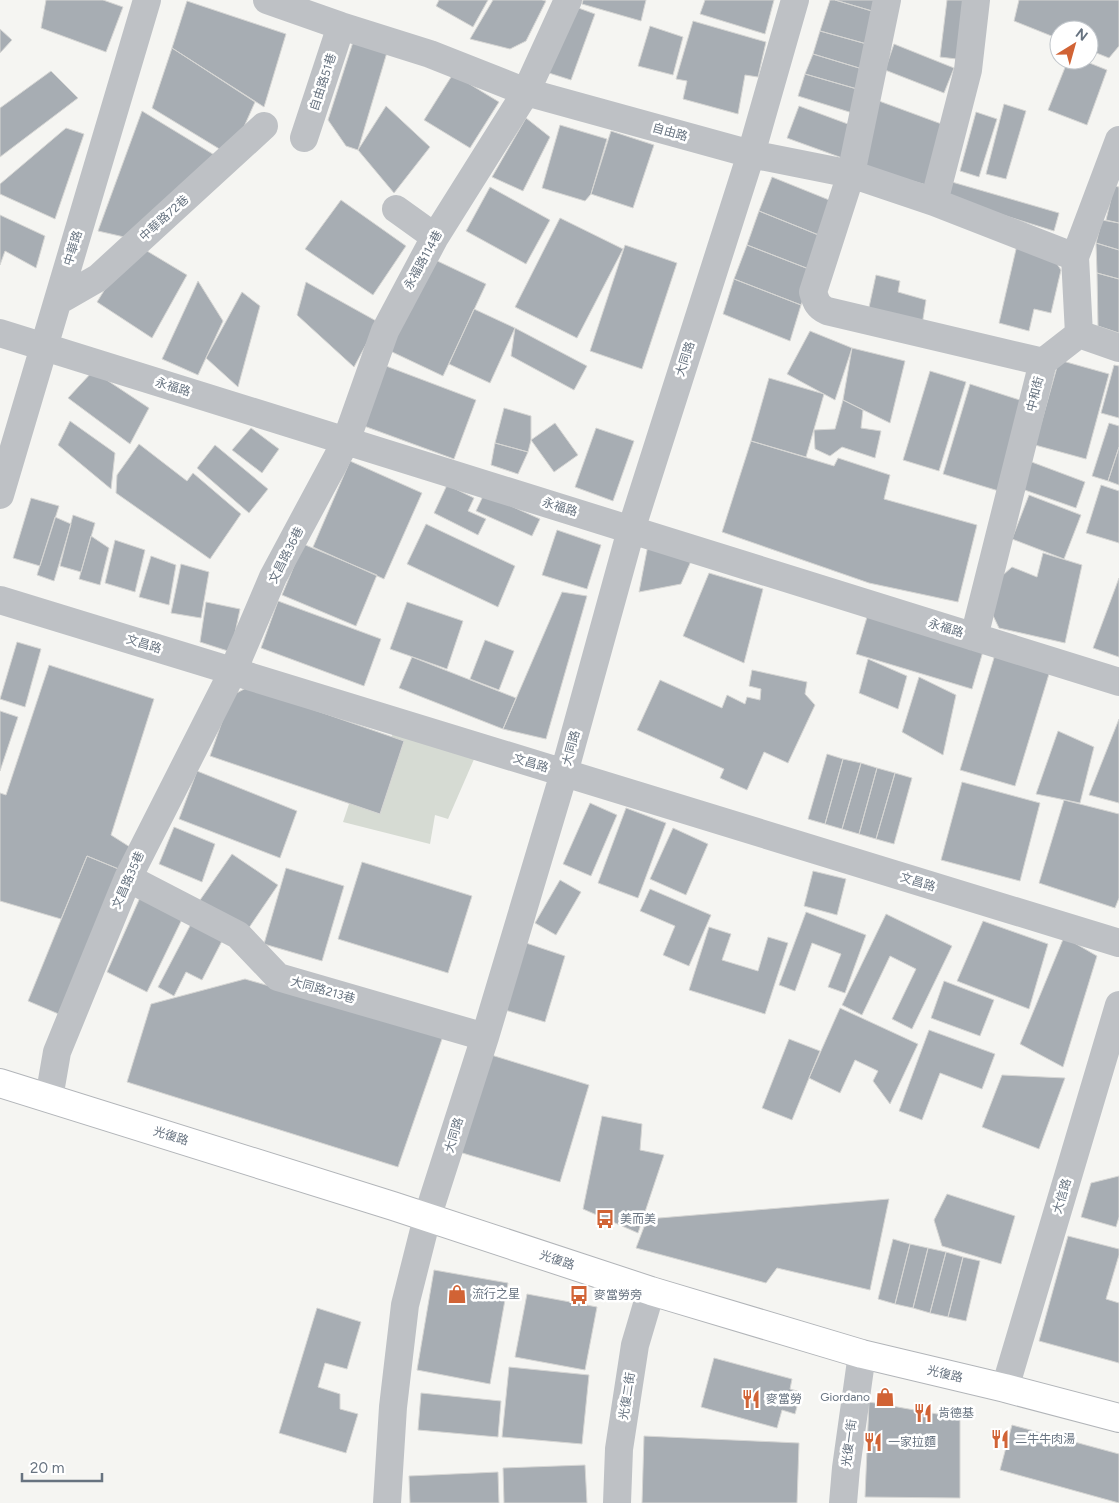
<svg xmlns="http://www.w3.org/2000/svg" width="1119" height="1503" viewBox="0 0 1119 1503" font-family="Figtree,'Noto Sans TC',sans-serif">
	<rect width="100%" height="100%" fill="#f5f5f2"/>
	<path fill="#d6dbd3" d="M395,724l83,26 -30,69 -13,-4 -5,29 -87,-22 9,-27 24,5z"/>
	<path fill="#a7adb3" stroke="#d6d6d4" d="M46,0h57l20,7 -17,45 -65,-24z
		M439,0h49l-15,27 -37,-21z
		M493,0h49l4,1 -20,40 -16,8 -40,-10z
		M583,0h63l-5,21 -59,-17z
		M705,0h69l-9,34 -65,-20z
		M830,0h5l47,14 -8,32 -54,-15z
		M835,0h51l-4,14z
		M947,0h34l-8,61 -33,-4z
		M1019,0h100v46l-10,12 -20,-8v-20h-30v9l-45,-18z
		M187,1l99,33 -22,73 -92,-59z
		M573,6l22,8 -24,66 -22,-7z
		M693,21l73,21 -8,35 -13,-2 -7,39 -55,-15 4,-18 -11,-2z
		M650,26l33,11 -10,38 -35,-9z
		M0,29l12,11 -12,13z
		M820,31l54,15 -5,25 -56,-17z
		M354,39l34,10 -30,101 -12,-4 -18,-26z
		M894,44l60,24 -10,25 -59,-23z
		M172,48l83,54 -24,54 -79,-48z
		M813,54l56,17 -5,20 -59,-17z
		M1068,60h14l25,10 -20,55 -39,-15z
		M51,71l27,27 -78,59v-49z
		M453,74l46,28 -29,46 -46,-28z
		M805,74l59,17 -5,24 -61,-19z
		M879,101l68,25 -17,60 -72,-20z
		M1004,104l22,7 -20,68 -20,-5z
		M386,106l44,41 -36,46 -36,-43z
		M799,106l57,21 -11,32 -58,-21z
		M142,111l74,45 -83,83 -35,-8z
		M976,112l21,7 -18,58 -19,-6z
		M526,118l24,19 -27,54 -31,-14z
		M560,125l47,14 -16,55 -6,7 -43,-13z
		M66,128l18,6 -29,85 -55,-25v-10z
		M611,131l43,14 -21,63 -42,-14z
		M772,177l67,27 -13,34 -67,-27z
		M952,182l107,31 -5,18 -109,-34z
		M1114,186l5,1v36l-13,-3z
		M490,187l60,33 -24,44 -60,-33z
		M341,200l65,46 -33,49 -68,-46z
		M759,211l67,27 -12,33 -67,-26z
		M0,215l45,21 -9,32 -31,-17 -5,14z
		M560,218l63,31 -46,89 -62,-31z
		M1102,220l17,3v27l-23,-7z
		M1096,243l23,7v29l-22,-6z
		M625,245l52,18 -35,106 -52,-18z
		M747,245l67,26 -13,34 -67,-26z
		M1017,245l33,8 11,17 -10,43 -17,-4 -5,22 -30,-8z
		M142,248l45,27 -35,63 -55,-36 28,-45z
		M431,258l55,26 -43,92 -55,-26z
		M1097,273l22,6v54l-21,-7z
		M876,275l24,6 -2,11 28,8 -4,25 -54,-13z
		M734,279l67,26 -11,36 -67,-27z
		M198,281l25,40 -25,54 -36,-16z
		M306,282l72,40 -24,45 -57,-52z
		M242,292l18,14 -22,81 -32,-29z
		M474,309l41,19 -25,55 -41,-19z
		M515,328l72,38 -13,24 -63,-34z
		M810,331l42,17 -17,52 -48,-26z
		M852,348l53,13 -15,62 -47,-23z
		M1059,360l50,14 -23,85 -51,-14z
		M1114,365l5,1v52l-18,-5z
		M386,366l90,34 -22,59 -90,-33z
		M93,371l56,37 -19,36 -62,-46z
		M930,371l36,11 -27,89 -36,-11z
		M769,378l55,16 -18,63 -55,-16z
		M970,384l59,19 -27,89 -59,-18z
		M843,400l20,10 -2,18 20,3 -6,27 -33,-11 -12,9 -15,-7 -1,-19 21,-1z
		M504,408l27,8v24l-3,12 -33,-9z
		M70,421l45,32 -4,36 -53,-44z
		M555,423l23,32 -24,17 -23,-32z
		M1109,423l10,3v21l-11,34 -16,-5z
		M251,428l28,21 -17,24 -30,-23z
		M596,428l38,13 -21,60 -38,-14z
		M751,441l83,25 4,-8 52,17 -6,24 93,26 -19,77 -89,-19 -147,-51z
		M495,443l33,9 -10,22 -27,-9z
		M139,444l48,37 6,-8 48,41 -31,45 -94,-66 1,-18z
		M215,445l53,44 -19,24 -52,-45z
		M1119,447v38l-11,-4z
		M350,461l72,32 -38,86 -71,-32z
		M1029,461l56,21 -9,26 -57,-20z
		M447,485l27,13 -6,13 18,8 -8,16 -44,-22z
		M1101,485l18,6v52l-33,-10z
		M484,494l56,25 -8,17 -56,-25z
		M1029,495l52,20 -17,44 -52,-20z
		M31,498l28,8 -19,60 -27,-8z
		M73,515l22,8 -14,49 -21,-6z
		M55,517l16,7 -17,57 -17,-6z
		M426,524l89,42 -17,41 -91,-43z
		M557,530l44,15 -14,44 -45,-14z
		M91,536l18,12 -9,37 -21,-6z
		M115,540l30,10 -10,42 -30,-9z
		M303,544l74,31 -21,51 -74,-31z
		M648,545l43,16 -10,23 -42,8z
		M1043,553l39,12 -17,78 -66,-15 -11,-23 6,-22 18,-16 25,10z
		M151,556l25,9 -7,40 -30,-8z
		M181,564l28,8 -8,46 -30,-5z
		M709,573l54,16 -19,74 -61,-27z
		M1119,578v79l-26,-9z
		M562,592l25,4 -41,143 -43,-10z
		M278,601l103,38 -17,47 -103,-38z
		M206,602l34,7 -9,43 -31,-10z
		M407,602l56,19 -16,48 -57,-20z
		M870,607l116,34 -14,48 -116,-35z
		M485,640l29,11 -15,39 -29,-11z
		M17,642l24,7 -16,58 -25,-8z
		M997,648l55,16 -37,122 -55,-16z
		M412,657l104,41 -13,31 -104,-41z
		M868,659l39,17 -9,33 -39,-16z
		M49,665l105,34 -43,136 22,14 -12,21 -34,-14 -26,63 -61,-18v-108l6,2z
		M752,670l55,12 -2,12 10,11 -27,58 -24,-11 -17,38 -27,-12 4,-9 -87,-39 23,-50 62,28 5,-13 18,9 2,-7 13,3 1,-11 -12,-3z
		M919,677l37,18 -13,60 -41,-23z
		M248,687l156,54 -24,73 -170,-58 21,-60z
		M0,711l18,6 -18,54z
		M1119,719v84l-30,-8z
		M1058,731l36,16 -14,56 -44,-9z
		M827,754l16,5 -18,65 -17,-5z
		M843,759l18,4 -19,66 -17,-5z
		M861,763l16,5 -18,66 -17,-5z
		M877,768l18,5 -19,66 -17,-5z
		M197,771l100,40 -17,47 -101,-39z
		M895,773l17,5 -18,66 -18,-5z
		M962,782l78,21 -20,78 -79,-21z
		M1064,800l55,14v84l-4,10 -76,-25z
		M590,803l27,12 -26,61 -28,-12z
		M626,808l40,15 -28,75 -40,-15z
		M174,827l41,17 -13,38 -43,-18z
		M673,828l35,16 -22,51 -36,-16z
		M232,854l46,31 -34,50 -46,-32z
		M87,856l34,14 -60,145 -33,-14z
		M362,862l110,34 -24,77 -110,-34z
		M286,868l58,18 -22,75 -58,-17z
		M813,871l33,8 -9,36 -33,-9z
		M560,880l21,12 -25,43 -21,-12z
		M650,889l61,26 -22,51 -26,-11 12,-29 -35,-15z
		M142,893l43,20 -38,79 -40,-20z
		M806,912l60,23 -21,58 -17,-6 13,-33 -29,-11 -17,48 -16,-6z
		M886,914l66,32 -40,83 -20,-10 24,-50 -26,-13 -28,59 -20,-10z
		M983,921l65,23 -19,65 -72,-28z
		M191,924l31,17 -20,39 -16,-8 -12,24 -16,-9z
		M709,927l22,7 -9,26 36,11 10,-34 20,6 -23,71 -76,-24z
		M1064,937l33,19 -34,111 -43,-23z
		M526,943l39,13 -20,66 -40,-12z
		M245,979l198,57 -45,131 -271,-85 24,-78z
		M944,981l50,19 -14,36 -49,-18z
		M840,1008l78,36 -28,60 -17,-23 5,-10 -23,-11 -15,33 -31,-15z
		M929,1030l66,24 -13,35 -42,-16 -18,47 -23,-9z
		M789,1039l31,12 -28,69 -30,-12z
		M488,1054l101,31 -29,97 -101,-30z
		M1002,1075l63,3 -26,71 -57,-22z
		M602,1116l40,8 -2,26 24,5 -26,78 -55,-24z
		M1119,1176v41l-3,10 -35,-10 10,-34z
		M947,1194l68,22 -14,48 -59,-18 -8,-26z
		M889,1199l-19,91 -93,-22 -11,15 -130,-35 11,-29z
		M1068,1236l51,13v6l-13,44 13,4v60l-80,-22z
		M893,1239l17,5 -15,60 -17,-5z
		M910,1244l18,4 -15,60 -18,-4z
		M928,1248l18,4 -16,61 -17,-5z
		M946,1252l17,5 -15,60 -18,-4z
		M963,1257l17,4 -14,60 -18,-4z
		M434,1270l74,13 -18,101 -73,-14z
		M527,1294l70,13 -12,63 -70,-13z
		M317,1308l44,14 -14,47 -22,-6 -7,24 22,7v15l18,5 -12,39 -67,-20z
		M714,1358l78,21 -2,10 11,3 -6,22 -13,-4 -5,18 -76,-21z
		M509,1367l80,8 -7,69 -80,-7z
		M421,1393l80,8 -3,36 -80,-7z
		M869,1402l91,16v80l-95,-1z
		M1012,1425l107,29v49l-119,-33z
		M644,1436l155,7 -2,60h-155z
		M585,1465l2,38h-83l-1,-35z
		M498,1472l1,31h-89l-1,-27z"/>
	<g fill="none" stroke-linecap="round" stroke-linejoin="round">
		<g stroke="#b2b5b9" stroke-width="30">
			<path id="major" d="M0,1083l393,123 258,85 211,63 143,34 114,30"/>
		</g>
		<path stroke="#bec1c5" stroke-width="28" d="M267,0l74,26 89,28 96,38 225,62 100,20 83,28 141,55
			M887,0l-36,174 -38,118c3,10 5,15 14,19l216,51
			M304,138l37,-112
			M934,202l34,-132 8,-70
			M396,209l39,28
			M58,301l40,-23 166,-152
			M0,333l1119,349
			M1079,334l40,14
			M0,495l147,-495
			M0,600l1119,343
			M974,637l69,-275 36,-28 -4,-77 44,-117
			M128,878l110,57 40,42 207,60
			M49,1098l8,-46 71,-174 105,-207 40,-94 73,-136 39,-110 50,-94 91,-145 42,-92
			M1005,1388l114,-383
			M387,1503l6,-96 12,-102 22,-87 58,-181 79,-264 67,-243 120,-376 44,-154
			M617,1503l2,-54 16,-104 16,-54
			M843,1503l3,-35 16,-114"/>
		<use href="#major" stroke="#fff" stroke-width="28"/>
	</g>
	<defs>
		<g id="bus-bare" transform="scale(1.5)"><path d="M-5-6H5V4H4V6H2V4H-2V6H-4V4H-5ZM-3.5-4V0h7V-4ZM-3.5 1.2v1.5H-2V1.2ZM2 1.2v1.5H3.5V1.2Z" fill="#d16335" stroke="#fff" stroke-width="2.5" paint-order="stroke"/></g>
		<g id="shop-bare" transform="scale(1.5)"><path d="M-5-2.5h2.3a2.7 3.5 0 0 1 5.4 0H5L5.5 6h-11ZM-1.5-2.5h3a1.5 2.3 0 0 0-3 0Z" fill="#d16335" stroke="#fff" stroke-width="2.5" paint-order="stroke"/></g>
		<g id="restaurant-bare" transform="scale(1.5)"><path d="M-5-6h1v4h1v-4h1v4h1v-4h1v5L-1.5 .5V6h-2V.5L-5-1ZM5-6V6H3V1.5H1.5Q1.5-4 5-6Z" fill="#d16335" stroke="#fff" stroke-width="2.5" paint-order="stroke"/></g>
	</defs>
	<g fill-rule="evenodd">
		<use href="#bus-bare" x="605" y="1219"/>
		<use href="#shop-bare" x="457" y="1294"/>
		<use href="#bus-bare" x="579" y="1295"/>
		<use href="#shop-bare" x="885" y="1397"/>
		<use href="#restaurant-bare" x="751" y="1399"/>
		<use href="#restaurant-bare" x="923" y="1413"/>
		<use href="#restaurant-bare" x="1000" y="1439"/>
		<use href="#restaurant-bare" x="873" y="1442"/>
	</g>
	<g text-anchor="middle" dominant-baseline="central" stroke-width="5" stroke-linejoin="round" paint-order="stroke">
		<g font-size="12" fill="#677380" stroke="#fff">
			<text transform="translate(323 82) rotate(-72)">自由路51巷</text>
			<text transform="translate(670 132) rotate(16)">自由路</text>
			<text transform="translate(164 218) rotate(-42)">中華路72巷</text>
			<text transform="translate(73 248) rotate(-73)">中華路</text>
			<text transform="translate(423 260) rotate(-61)">永福路114巷</text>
			<text transform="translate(685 359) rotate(-72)">大同路</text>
			<text transform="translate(173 387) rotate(17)">永福路</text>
			<text transform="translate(1035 394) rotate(-76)">中和街</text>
			<text transform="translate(560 507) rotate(17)">永福路</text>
			<text transform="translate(286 555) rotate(-63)">文昌路36巷</text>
			<text transform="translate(946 628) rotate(17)">永福路</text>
			<text transform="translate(144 644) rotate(17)">文昌路</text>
			<text transform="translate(571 748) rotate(-75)">大同路</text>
			<text transform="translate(531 763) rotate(17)">文昌路</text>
			<text transform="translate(128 880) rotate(-66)">文昌路35巷</text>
			<text transform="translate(918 882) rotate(17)">文昌路</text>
			<text transform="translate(323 990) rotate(16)">大同路213巷</text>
			<text transform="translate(454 1135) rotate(-73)">大同路</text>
			<text transform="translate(171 1136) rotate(17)">光復路</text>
			<text transform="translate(1062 1196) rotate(-73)">大信路</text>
			<text transform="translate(557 1260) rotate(18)">光復路</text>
			<text transform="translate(945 1374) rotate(13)">光復路</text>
			<text transform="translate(627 1396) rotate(-81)">光復二街</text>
			<text transform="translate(849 1443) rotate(-83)">光復一街</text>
		</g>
		<g font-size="12" fill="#677380" stroke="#fff" text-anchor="start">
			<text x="620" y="1219">美而美</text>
			<text x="472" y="1294">流行之星</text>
			<text x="594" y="1295">麥當勞旁</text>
			<text x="870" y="1397" text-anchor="end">Giordano</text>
			<text x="766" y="1399">麥當勞</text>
			<text x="938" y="1413">肯德基</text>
			<text x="1015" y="1439">二牛牛肉湯</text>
			<text x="888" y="1442">一家拉麵</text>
		</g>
	</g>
	<g transform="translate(1074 45) rotate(37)"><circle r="24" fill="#ffffff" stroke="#c2c7cc"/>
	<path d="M0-4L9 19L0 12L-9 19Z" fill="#d16335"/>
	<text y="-8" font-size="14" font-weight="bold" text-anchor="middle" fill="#677380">N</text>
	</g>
	<path d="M22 1473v8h80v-8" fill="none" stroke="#677380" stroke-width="2.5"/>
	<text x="30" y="1473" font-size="15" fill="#677380" stroke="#ffffff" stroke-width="4" paint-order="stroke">20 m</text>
</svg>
